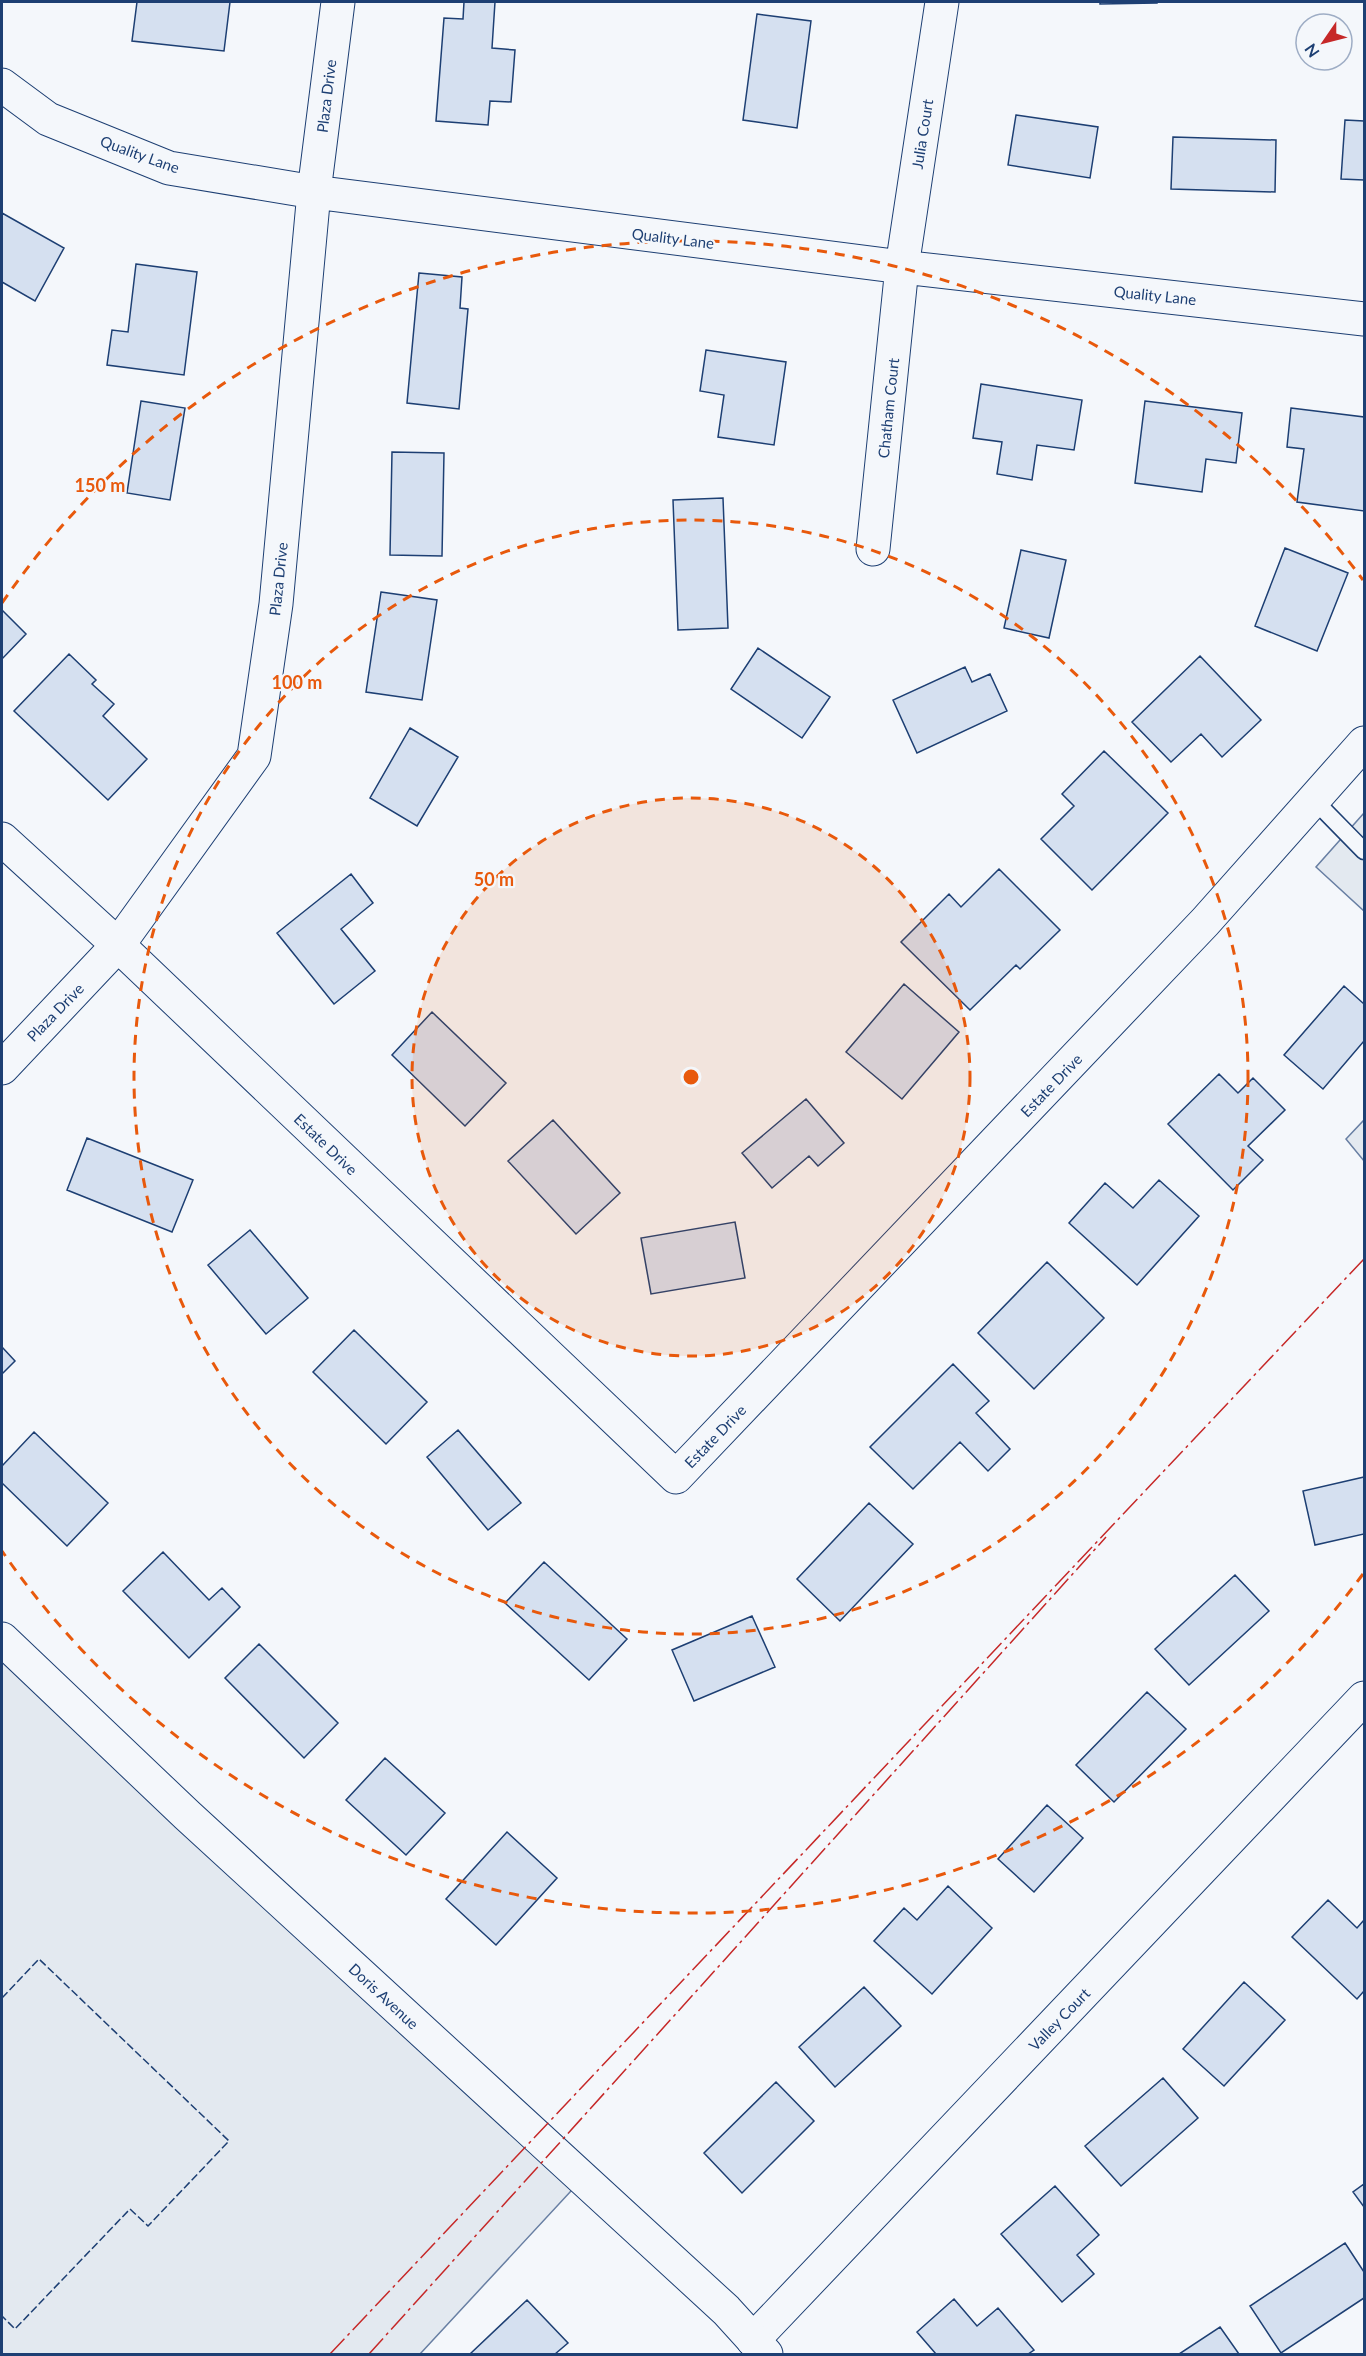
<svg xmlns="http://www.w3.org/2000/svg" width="1366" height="2356" viewBox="0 0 1366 2356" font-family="Lato,sans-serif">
	<rect width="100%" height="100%" fill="#f4f7fb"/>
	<path fill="#e3e9f0" stroke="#687fa3" stroke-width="1.5" d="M1364,813v98l-48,-44z
		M1364,1120v41l-18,-22z
		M2,1639l581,539 -163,176h-418z"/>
	<path fill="#d5e0f0" stroke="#1d3f73" stroke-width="1.5" d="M137,2h93l-6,49 -92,-10z
		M464,2h31l-3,46 23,2 -4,52 -21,-1 -2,24 -52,-4 8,-103 19,1z
		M1100,2h57v1l-57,1z
		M757,14l54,7 -14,107 -54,-8z
		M1016,115l82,12 -8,51 -82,-13z
		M1345,120l19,1v59l-23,-1z
		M1173,137l103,3 -1,52 -104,-3z
		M2,213l62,35 -29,53 -33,-19z
		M136,264l61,8 -13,103 -77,-10 5,-35 16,2z
		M419,273l43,4 -2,31 8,1 -9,100 -52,-6z
		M706,350l80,12 -12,83 -56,-8 6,-42 -24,-4z
		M981,384l101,16 -8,50 -37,-5 -5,35 -35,-6 5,-32 -29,-4z
		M141,401l44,7 -15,92 -43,-7z
		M1145,401l97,12 -6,50 -30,-4 -4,33 -67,-9z
		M1291,408l73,9v94l-67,-9 7,-53 -17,-2z
		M392,452l52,1 -2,103 -52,-1z
		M723,498l5,130 -50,2 -5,-130z
		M1285,548l63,25 -31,78 -62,-25z
		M1021,550l45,10 -17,78 -45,-10z
		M381,592l56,8 -15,100 -56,-8z
		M2,610l24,24 -24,25z
		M758,648l72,49 -28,41 -71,-49z
		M69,654l27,26 -4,4 22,20 -11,12 44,43 -39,41 -94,-89z
		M1200,656l61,64 -39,37 -21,-23 -30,28 -39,-40z
		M965,667l7,15 18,-8 17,37 -90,42 -24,-53z
		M410,728l48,29 -41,69 -47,-28z
		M1104,751l64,62 -76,77 -51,-51 33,-33 -12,-12z
		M999,869l61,61 -40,39 -4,-4 -46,45 -69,-68 48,-48 12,13z
		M351,874l22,29 -32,26 34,42 -41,33 -57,-71z
		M904,984l55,48 -57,67 -56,-47z
		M1344,986l20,18v37l-41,48 -39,-34z
		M432,1012l74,71 -41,43 -73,-71z
		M1219,1074l19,19 15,-15 32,32 -37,36 15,14 -30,30 -65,-66z
		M806,1099l38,44 -26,23 -9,-10 -37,32 -30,-35z
		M553,1120l67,73 -44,41 -68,-73z
		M87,1138l106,42 -21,52 -105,-42z
		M1159,1180l40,36 -62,69 -68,-62 36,-40 28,25z
		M735,1222l10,56 -94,16 -10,-56z
		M250,1230l58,68 -42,36 -58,-69z
		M1047,1262l57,56 -70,71 -56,-56z
		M354,1330l73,72 -41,42 -73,-72z
		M2,1347l13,14 -13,13z
		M953,1364l36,37 -13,12 34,36 -22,22 -28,-29 -47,47 -43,-42z
		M458,1430l63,73 -33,27 -61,-73z
		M34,1432l74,71 -41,43 -65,-63v-17z
		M1364,1477v57l-49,11 -12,-54z
		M869,1503l44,41 -73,77 -43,-42z
		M163,1552l46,48 13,-12 18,19 -51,51 -66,-67z
		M544,1562l83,77 -38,41 -84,-77z
		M1235,1575l34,36 -80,74 -34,-36z
		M752,1616l23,51 -81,34 -22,-51z
		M259,1644l79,79 -34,35 -79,-80z
		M1147,1692l39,37 -72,73 -38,-37z
		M385,1758l60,55 -39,42 -60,-55z
		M1047,1805l36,33 -49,54 -36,-33z
		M507,1832l50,46 -61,67 -50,-46z
		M948,1886l44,42 -60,66 -58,-53 30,-33 13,12z
		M1328,1900l29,28 7,-8v71l-7,8 -65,-62z
		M1244,1982l41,38 -61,66 -41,-37z
		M864,1987l37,39 -66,61 -36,-40z
		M1163,2078l35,40 -77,68 -36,-40z
		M776,2082l38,39 -72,72 -38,-40z
		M1364,2184v23l-11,-15z
		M1055,2186l44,49 -22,20 17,19 -32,28 -61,-68z
		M1345,2243l19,29v26l-83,55 -31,-47z
		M954,2299l23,27 21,-18 36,42 -6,4h-92l-19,-22z
		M527,2300l41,43 -13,11h-85z
		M1220,2327l19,27h-60z"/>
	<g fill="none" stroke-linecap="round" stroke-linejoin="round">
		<g stroke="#1d3f73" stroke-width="19">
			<path id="lane" d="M1314,800l50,51"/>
		</g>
		<g stroke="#1d3f73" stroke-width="35">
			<path id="street" d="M2,85l46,34 121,49 145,24 588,75 462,52
				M873,549l29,-282 40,-265
				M2,839l116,106 558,532 529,-555 159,-179
				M2,1068l116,-123 136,-189 22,-152 38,-412 24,-190
				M753,2340l611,-642"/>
		</g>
		<g stroke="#1d3f73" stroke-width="35">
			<path id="secondary" d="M2,1639l185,176 539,495 40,44"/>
		</g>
		<use href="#lane" stroke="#f4f7fb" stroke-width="16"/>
		<use href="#street" stroke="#f4f7fb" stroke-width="33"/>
		<use href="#secondary" stroke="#f4f7fb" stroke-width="33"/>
		<path stroke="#1d3f73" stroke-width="1.5" stroke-dasharray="8 3" stroke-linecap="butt" d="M2,1998l37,-39 190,182 -81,85 -18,-17 -115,120 -13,-13"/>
		<path stroke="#c62828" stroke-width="1.5" stroke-dasharray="21 4.5 3 4.5" stroke-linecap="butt" d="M330,2354l1034,-1095
			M369,2354l737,-817"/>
	</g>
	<circle cx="691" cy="1077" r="279" fill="#e8590c" fill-opacity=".12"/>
	<g fill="none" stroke="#e8590c" stroke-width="3" stroke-dasharray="10 8">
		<circle cx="691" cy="1077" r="279"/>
		<circle cx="691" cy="1077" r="557"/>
		<path d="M1363 1574A836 836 0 0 1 2 1551M2 603A836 836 0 0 1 1363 580"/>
	</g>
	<g text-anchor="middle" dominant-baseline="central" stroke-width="4.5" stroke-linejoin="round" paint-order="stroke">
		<g font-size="15" fill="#1d3f73" stroke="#f4f7fb">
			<text transform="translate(326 96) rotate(-83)">Plaza Drive</text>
			<text transform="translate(922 134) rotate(-81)">Julia Court</text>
			<text transform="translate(140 154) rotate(20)">Quality Lane</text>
			<text transform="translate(673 238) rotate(7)">Quality Lane</text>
			<text transform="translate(1155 295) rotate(6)">Quality Lane</text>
			<text transform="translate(888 408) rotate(-84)">Chatham Court</text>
			<text transform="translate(278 579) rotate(-84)">Plaza Drive</text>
			<text transform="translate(55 1012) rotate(-46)">Plaza Drive</text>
			<text transform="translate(1051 1085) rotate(-46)">Estate Drive</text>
			<text transform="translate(326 1144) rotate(44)">Estate Drive</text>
			<text transform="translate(715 1436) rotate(-46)">Estate Drive</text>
			<text transform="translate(384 1996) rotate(43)">Doris Avenue</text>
			<text transform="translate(1059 2019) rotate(-46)">Valley Court</text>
		</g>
	</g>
	<circle cx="691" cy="1077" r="9" fill="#e8590c" stroke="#f4f7fb" stroke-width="3"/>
	<g font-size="18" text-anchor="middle" font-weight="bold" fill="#e8590c" stroke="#f4f7fb" stroke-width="4.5" stroke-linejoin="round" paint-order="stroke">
		<text x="100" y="492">150 m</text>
		<text x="297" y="689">100 m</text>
		<text x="494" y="886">50 m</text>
	</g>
	<rect width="1366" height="2356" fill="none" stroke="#1d3f73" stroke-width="6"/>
	<g transform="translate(1324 42) rotate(235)"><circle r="28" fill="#f4f7fb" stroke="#9eadc5" stroke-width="1.5"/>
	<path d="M0-4.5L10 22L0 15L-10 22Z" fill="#c62828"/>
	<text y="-9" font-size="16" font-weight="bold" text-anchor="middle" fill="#1d3f73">N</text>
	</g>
</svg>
